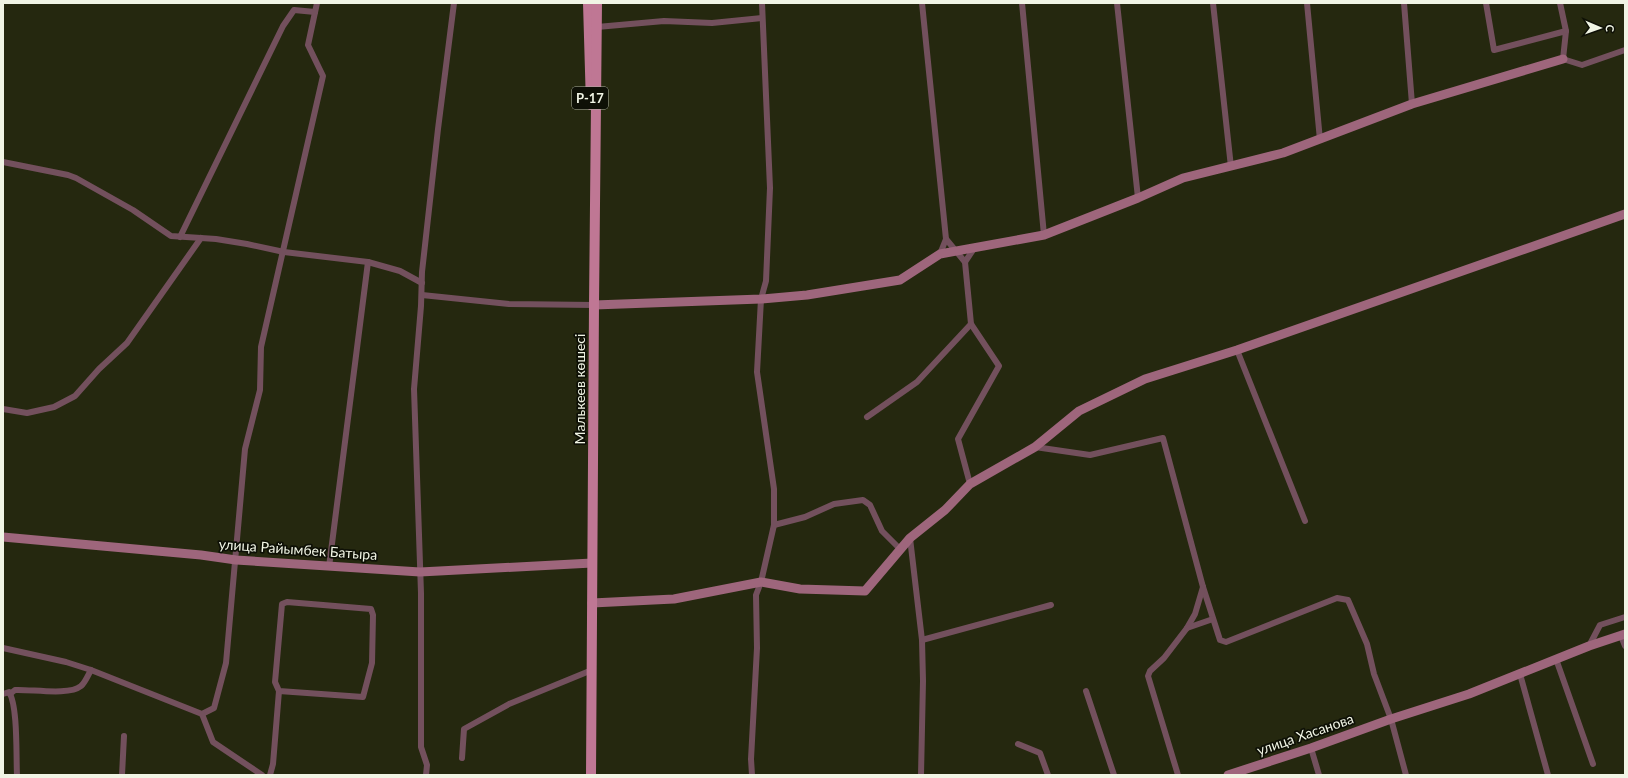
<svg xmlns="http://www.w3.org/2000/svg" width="1628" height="778" font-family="Lato,sans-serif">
<rect width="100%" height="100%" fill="#25280f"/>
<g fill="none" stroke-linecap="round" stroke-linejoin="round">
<g stroke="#73505d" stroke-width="6">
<polyline points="922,3 946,239 965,262 971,324 999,366 958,439 970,484"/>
<polyline points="1022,3 1044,235"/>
<polyline points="1117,3 1138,198"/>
<polyline points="1213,3 1231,167"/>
<polyline points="1307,3 1320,140"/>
<polyline points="1404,3 1412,104"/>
<polyline points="1486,3 1494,50 1566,31 1563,59 1582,65 1625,50"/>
<polyline points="1560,3 1566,31"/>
<polyline points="597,27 664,21 712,23 762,18"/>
<polyline points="3,162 68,175 76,178 133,210 171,236 216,239 247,244 284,252 368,262 400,271 422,283"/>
<polyline points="180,237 283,26 294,10 315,12"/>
<polyline points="940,254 946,239"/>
<polyline points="965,262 975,247"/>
<polyline points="422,295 509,304 594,305"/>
<polyline points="1237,350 1305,521"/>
<polyline points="3,409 27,413 54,407 75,396 99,369 127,343 201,238"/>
<polyline points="867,417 917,382 971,324"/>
<polyline points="1035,447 1090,455 1163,438 1203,587 1220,640 1226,642 1337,598 1348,600 1367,644 1374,674 1391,719 1406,775"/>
<polyline points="774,525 805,517 834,504 863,500 870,505 882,531 900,549"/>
<polyline points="910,538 922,640 923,681 921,775"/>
<polyline points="329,567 368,262"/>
<polyline points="1187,628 1195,614 1203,587"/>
<polyline points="1621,636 1625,646"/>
<polyline points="922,640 1051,605"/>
<polyline points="1589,646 1600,625 1625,617"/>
<polyline points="3,648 66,662 91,670 202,714 214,708 226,663 245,449 260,390 261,347 323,76 308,45 317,3"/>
<polyline points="1556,659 1593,764"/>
<polyline points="1520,674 1548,775"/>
<polyline points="1086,691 1114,775"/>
<path d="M3,694L9,692C18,706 16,756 17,775"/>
<path d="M10,694L15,690C31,689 69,696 81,686C85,683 88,675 91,670"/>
<polyline points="202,714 213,742 262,775"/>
<polyline points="1018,744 1040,753 1048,775"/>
<polyline points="1311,748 1319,775"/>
<polyline points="462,758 464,729 509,704 592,670"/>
<polyline points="122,775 124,736"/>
<polyline points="270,775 273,764 279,691 275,682 282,604 287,602 371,609 373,615 372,663 363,697 279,691"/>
<polyline points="426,775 427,765 421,747 421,593 414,389 421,306 422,272 438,129 454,3"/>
<polyline points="752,775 751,759 757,648 756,595 761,582 774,525 774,489 757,372 761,299 766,281 770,188 762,3"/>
<polyline points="1178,775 1148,676 1150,671 1164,658 1187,628 1213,619"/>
</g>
<g stroke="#9e667c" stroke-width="9">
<polyline points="594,305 761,299 807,295 900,280 940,254 1044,235 1138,198 1183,178 1283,153 1412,104 1563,59"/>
<polyline points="3,537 201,555 236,560 420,572 592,563"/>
<polyline points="592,603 674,599 761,582 800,589 865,591 910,538 945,510 970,484 1035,447 1079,411 1145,379 1237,350 1625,214"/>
<polyline points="1228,775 1311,748 1391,719 1469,694 1589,646 1625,634"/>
</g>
<g stroke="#bf7794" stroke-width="10">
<polyline points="588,3 591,105"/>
<polyline points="591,775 594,305 597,3"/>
</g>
</g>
<g text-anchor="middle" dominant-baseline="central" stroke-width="3.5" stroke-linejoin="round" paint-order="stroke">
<rect fill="#0e1006" stroke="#adb0a2" stroke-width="1" x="572" y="87" width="36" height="22" rx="3"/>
<g font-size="13" font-weight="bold" fill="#f1f5e5">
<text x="590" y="98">P-17</text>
</g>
<g font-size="14" fill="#f1f5e5" stroke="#0e1006">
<text transform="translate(579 389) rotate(-90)">Малькеев көшесі</text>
<text transform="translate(298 549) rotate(4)">улица Райымбек Батыра</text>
<text transform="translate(1305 734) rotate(-19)">улица Хасанова</text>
</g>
</g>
<rect width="1628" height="778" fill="none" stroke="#f1f5e5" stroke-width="8"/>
<g transform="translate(1600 28) rotate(92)" stroke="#0e1006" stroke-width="3" paint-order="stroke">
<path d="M0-3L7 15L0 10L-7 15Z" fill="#f1f5e5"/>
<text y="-6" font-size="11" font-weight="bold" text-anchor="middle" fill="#f1f5e5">С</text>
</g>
</svg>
